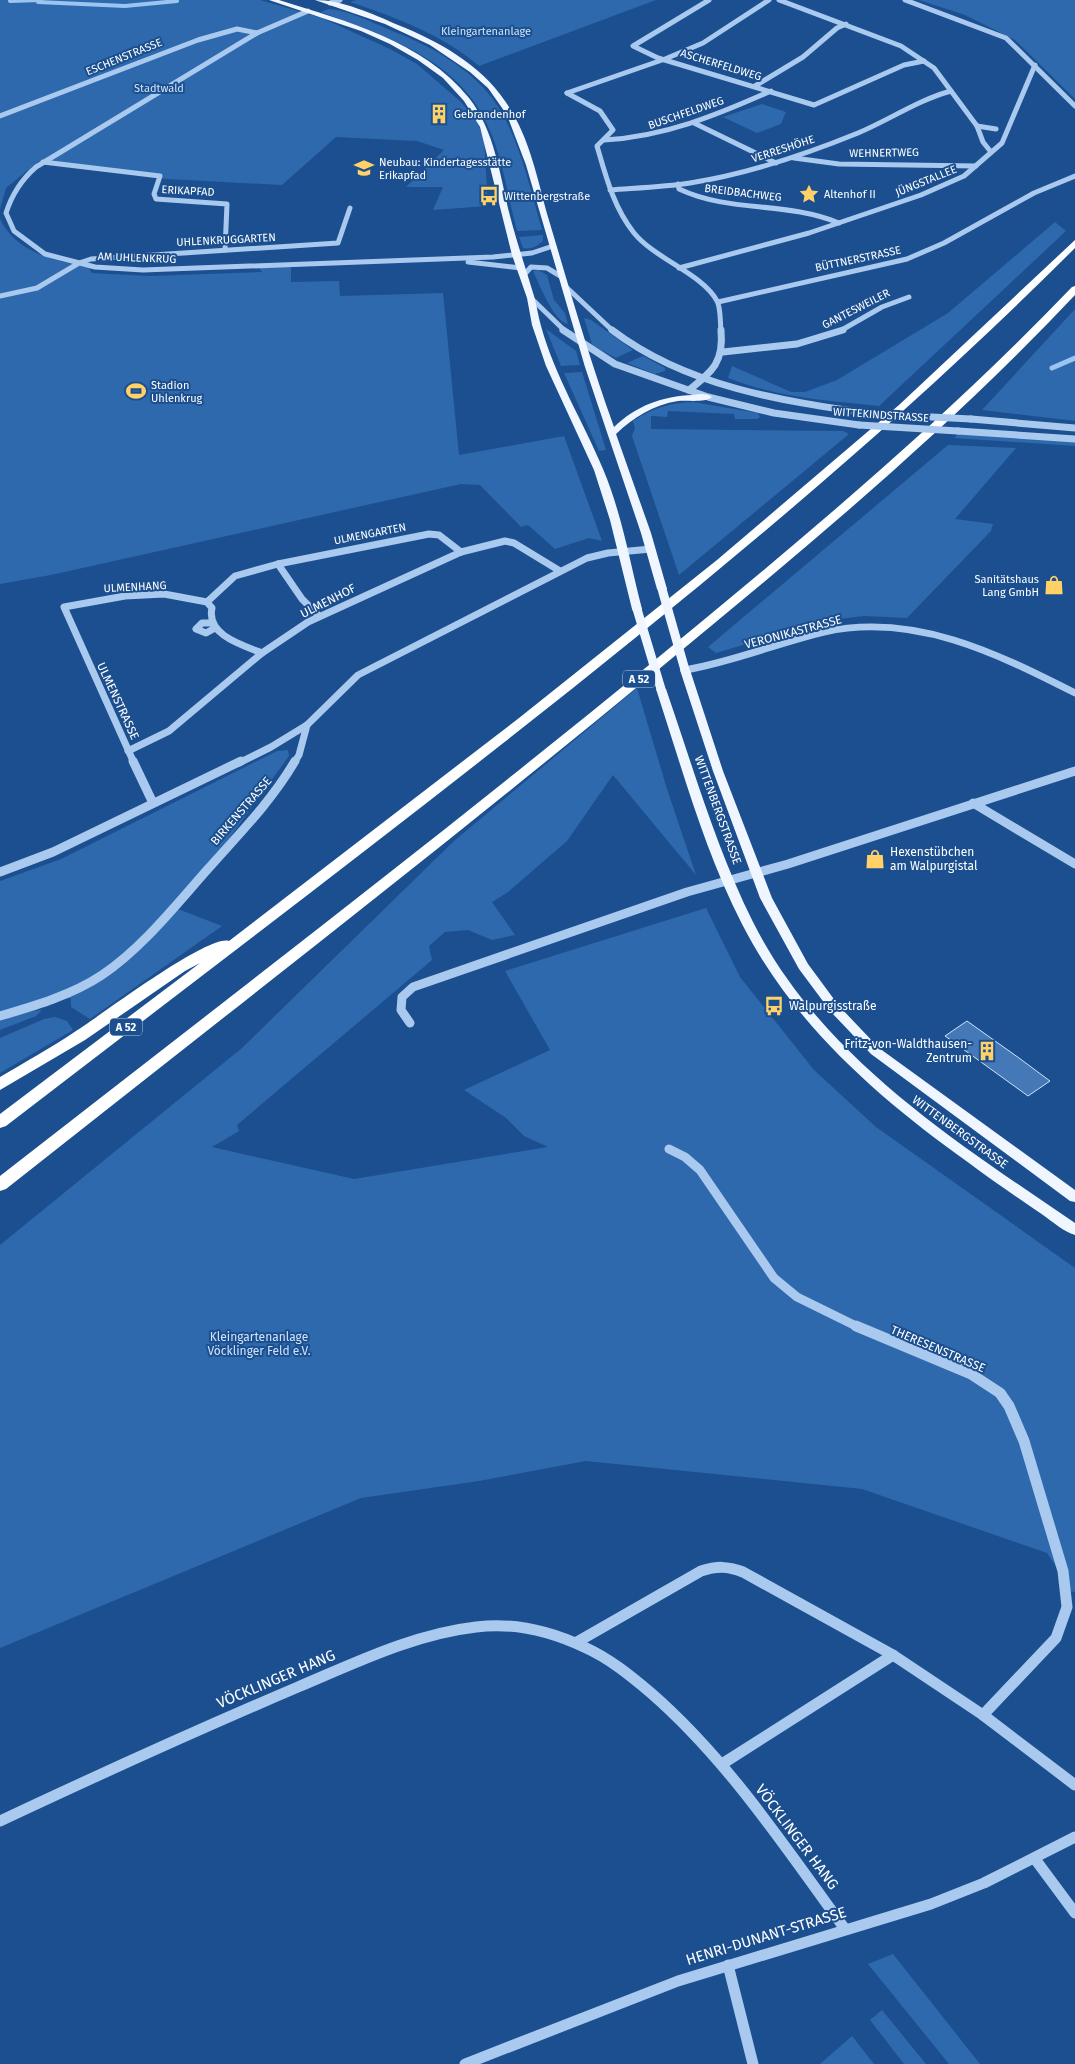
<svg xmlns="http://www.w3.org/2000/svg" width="1075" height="2064" font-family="'Fira Sans',sans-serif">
<rect width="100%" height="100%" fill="#1b4f8f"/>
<g fill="#2e69ad">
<polygon points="0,0 260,0 322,18 390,49 417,64 461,102 477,122 484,139 488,206 433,210 443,187 406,187 444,150 417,141 336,137 282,185 167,179 39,161 6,188 0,209"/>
<path d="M356,0H656L479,66C443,35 395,17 350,2Z"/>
<polygon points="919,0 1075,0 1075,99 1015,40 965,15"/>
<path d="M328,9C348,10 371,22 390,30C432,46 481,73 503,115C522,150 531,192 542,230L517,231C509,201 504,168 493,138C465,60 391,39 321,12Z"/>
<polygon points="762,104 786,112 781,124 757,133 723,117"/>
<path d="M0,219C17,254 55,260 89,268L92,273L149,276L262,272L259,268L288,266L291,268V282L339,281L340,296L443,293L459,455L564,436L602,541L589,538L555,549L528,525L521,527L480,485L461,484L51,575L0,584Z"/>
<path d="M1055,222L1066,231L879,406C828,401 776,397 728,378L732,366L791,392H805L837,380L948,313Z"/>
<path d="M543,235V241C537,246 531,250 523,248L519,237Z"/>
<path d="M538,270L547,275L554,300L565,313L568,324C554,322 539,284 533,271Z"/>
<polygon points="1075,309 1075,421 982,410"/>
<polygon points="584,318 591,320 633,350 616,358 595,347 592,344"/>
<polygon points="546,329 576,351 580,365 561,366"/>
<polygon points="643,356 665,368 665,371 655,374 627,363"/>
<polygon points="582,372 606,450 599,451 564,373"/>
<path d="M693,402L758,413L760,417L757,419H735L734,414L668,411L667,417L651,416V429L843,431L849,434L679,575L632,436L635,428L633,421C652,408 670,403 693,402Z"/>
<polygon points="959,434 1075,441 1075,446 954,438"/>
<polygon points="948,445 1016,448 955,519 993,524 991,531 907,618 864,616 823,621 716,653 708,647"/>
<polygon points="637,688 667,789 696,875 613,775 567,841 508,892 492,902 515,935 492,940 468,930 445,932 429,946 432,960 237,1125 239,1131 212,1147 354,1179 548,1147 524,1136 506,1118 464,1090 550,1050 505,971 706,908 740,977 814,1070 876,1127 1075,1268 1075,1592 1061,1590 1059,1571 1047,1553 862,1489 586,1461 479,1481 361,1498 0,1648 0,1245 242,1048 454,841"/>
<polygon points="288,750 289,756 178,909 222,926 90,1019 71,1007 71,998 32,1003 0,1012 0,881 61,859 277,751"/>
<polygon points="42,1010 36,1016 0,1030 0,1020 26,1012"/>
<polygon points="55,1017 67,1021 73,1030 0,1073 0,1038 44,1019"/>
<polygon points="893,1954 980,2064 949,2064 868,1964"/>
<polygon points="882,2010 926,2064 904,2064 870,2020"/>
<polygon points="852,2036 874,2064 820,2064"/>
</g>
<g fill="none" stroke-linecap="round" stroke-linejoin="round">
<g stroke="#9cc4f0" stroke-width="4">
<polyline points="10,1 41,0"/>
<polyline points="38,2 125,6 177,1"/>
</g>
<polyline stroke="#9cc4f0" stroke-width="5" points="1052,368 1075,358"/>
</g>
<polygon fill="#4478b7" stroke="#cfe3fa" points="967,1021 1019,1058 1050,1081 1028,1096 945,1036"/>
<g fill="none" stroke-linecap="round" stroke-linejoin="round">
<g stroke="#a9c9ee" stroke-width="5">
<polyline points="709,0 633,46 658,58 814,105 904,65 924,61"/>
<polyline points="779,0 901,46 934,68 977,126 983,142 991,152"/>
<polyline points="905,0 1006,38 1075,106"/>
<polyline points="330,3 340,0"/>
<path d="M308,11L257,33L36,167C21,180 12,194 6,213L14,231L45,254L95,267L143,270L493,257L532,253L553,246"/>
<polyline points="755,86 803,57 837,28 846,24"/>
<path d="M567,93L600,111L613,130L597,146C606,177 614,208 634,233C655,259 703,274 717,301C721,308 720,322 721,331"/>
<polyline points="567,93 665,59 703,43 769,0"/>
<polyline points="0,116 198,40 237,29 257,33"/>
<polyline points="694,123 776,163"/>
<polyline points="977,126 996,129"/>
<path d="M604,140C664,137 717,115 771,91"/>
<polyline points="794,158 839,164 976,166"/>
<polyline points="43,162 160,176 154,194 156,199 227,204 225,250"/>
<path d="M678,184L679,189C730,213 786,201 839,223"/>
<path d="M610,190C636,188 664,187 690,183C748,174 804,155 858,133C889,120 918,100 951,91"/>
<polyline points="468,262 521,268"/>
<polyline points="679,268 809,233 921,195 964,176 1002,143 1035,65"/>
<polyline points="524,275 531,267 547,268 562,277"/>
<polyline points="564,285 613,331"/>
<polyline points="0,296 37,288 79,263 91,259 338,243 350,208"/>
<polyline points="531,298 565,331"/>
<polyline points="718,302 907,259 944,243 1034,193 1075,176"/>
<polyline points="840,331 882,307 909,297"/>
</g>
<g stroke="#a9c9ee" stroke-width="7">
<polyline points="563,330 615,364 708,397 774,413 859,425"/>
<path d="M612,330C687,387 782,401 873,414"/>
<polyline points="723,352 797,344 843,330"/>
<path d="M689,390C713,371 724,362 721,330"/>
<polyline points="971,419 1075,428"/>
<polyline points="958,431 1075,439"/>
<polyline points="278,564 302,599 319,616"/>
<polyline points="211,623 202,623 196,629 206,633 215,628"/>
<path d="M262,653C242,645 206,635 212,608L207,602L235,576L278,564L429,534L439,535L461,552"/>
<path d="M685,670C733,662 777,643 824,632C914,612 996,653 1075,693"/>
<polyline points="128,751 169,731 262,653 308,622 461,552 505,541 514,543 560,571"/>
<polyline points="134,763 64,607 125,596 164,594 207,602"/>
<polyline points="239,763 271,747 307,725"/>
<polyline points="294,763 299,755 307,725 358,675 587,558 608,553 651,549"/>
</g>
<g stroke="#a9c9ee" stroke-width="9">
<polyline points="133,761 153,803"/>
<polyline points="973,803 1075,864"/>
<polyline points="0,872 53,852 241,761"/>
<path d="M0,1016C34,1006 72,995 102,975C142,948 175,906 207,870C238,835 271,802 295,761"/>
<polyline points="410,1023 401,1010 402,997 413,987 687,892 788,864 1075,771"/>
<polyline points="669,1149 685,1157 700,1170 774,1278 797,1297 858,1327"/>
</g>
<g stroke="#a9c9ee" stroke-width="11">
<polyline points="856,1326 971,1374 1000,1393 1009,1406 1024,1441 1063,1571 1067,1607 1056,1638 983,1715"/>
<path d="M577,1642L701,1571C717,1566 727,1566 743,1572L893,1655L983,1715L1075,1785"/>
<polyline points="722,1764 893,1655"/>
<path d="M0,1821C98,1775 197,1730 298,1687C355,1663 414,1634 476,1627C514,1622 550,1631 584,1647C609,1658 631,1676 651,1693C728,1760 785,1847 845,1929"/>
<polyline points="1035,1859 1075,1913"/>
<polyline points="728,1965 753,2064"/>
<polyline points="465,2064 678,1981 931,1904 984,1883 1075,1837"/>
</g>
<g fill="#f0f6ff" fill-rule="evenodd">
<path d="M269,0H279C346,21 423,41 469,98C495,131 500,176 510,216C517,243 526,269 534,296C537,306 538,316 541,326C555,377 583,421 603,469C622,514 630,563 642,609L641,611H633L632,609L610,520L594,470L546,366L532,325L527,298L512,255L480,127L464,101L443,78L418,60L390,44L361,31Z"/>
<path d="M315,0C342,0 373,14 398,25C438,41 480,64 505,101C529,135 537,177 548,217C569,287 589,358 614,427C636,406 662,396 693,395C700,394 707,393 712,397C705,403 688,400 678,401C653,405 634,417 616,434L651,533L667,589L665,591H659L657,589L641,533L585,367L526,165L507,115L488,88L470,72L430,45L385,24Z"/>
<polygon points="685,667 690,670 723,771 772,898 808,964 839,1006 879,1048 1075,1190 1075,1202 1070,1201 871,1054 831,1012 799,969 760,898 713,771 680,670"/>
<path d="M661,686L666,689C693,767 716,848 753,922C821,1057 955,1141 1075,1223V1235C1064,1232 1053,1222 1043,1215C1018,1198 993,1181 969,1163C878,1098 793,1024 742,924C704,850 682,768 656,689Z"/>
</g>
<g fill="#fff" fill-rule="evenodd">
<path d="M1075,240V248C896,427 701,588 502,744C338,873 171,999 6,1126L0,1128V1114L200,963L185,971L85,1040L0,1090V1077C25,1062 51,1048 76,1031C100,1016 208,934 229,941L519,718L717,560L899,405Z"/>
<path d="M1075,286V295C945,433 799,554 653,674C440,850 222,1018 6,1189L0,1191V1176C217,1007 436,839 649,665C795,545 941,424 1072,287Z"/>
</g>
<g stroke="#a9c9ee" stroke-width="7">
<polyline points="873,414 971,419"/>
<polyline points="859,425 958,431"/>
</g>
<g stroke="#f0f6ff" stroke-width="9">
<polyline points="662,589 685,670"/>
<polyline points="637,609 661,689"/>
</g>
</g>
<defs>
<symbol id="building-bare" viewBox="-9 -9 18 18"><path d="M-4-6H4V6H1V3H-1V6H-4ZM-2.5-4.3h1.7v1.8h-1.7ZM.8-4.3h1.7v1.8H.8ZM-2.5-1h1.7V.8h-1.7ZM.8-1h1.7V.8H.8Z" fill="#ffd166" stroke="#1b4f8f" stroke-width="2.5" paint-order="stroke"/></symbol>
<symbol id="school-bare" viewBox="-9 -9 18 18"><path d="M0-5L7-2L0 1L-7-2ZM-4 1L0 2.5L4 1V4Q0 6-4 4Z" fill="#ffd166" stroke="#1b4f8f" stroke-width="2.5" paint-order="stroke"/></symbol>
<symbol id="sight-bare" viewBox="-9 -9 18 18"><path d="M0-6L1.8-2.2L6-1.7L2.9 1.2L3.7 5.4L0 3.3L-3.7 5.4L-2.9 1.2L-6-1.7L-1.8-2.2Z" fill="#ffd166" stroke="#1b4f8f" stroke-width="2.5" paint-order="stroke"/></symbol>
<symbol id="bus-bare" viewBox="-9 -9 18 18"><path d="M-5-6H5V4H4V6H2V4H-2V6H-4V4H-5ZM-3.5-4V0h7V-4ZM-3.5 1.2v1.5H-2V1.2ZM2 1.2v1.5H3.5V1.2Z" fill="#ffd166" stroke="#1b4f8f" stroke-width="2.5" paint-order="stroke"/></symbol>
<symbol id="stadium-bare" viewBox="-9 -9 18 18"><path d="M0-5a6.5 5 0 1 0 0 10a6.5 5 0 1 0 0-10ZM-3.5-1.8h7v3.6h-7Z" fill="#ffd166" stroke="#1b4f8f" stroke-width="2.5" paint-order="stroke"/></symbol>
<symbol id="shop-bare" viewBox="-9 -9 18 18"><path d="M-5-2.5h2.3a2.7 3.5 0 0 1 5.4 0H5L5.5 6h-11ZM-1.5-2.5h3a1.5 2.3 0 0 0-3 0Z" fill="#ffd166" stroke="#1b4f8f" stroke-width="2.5" paint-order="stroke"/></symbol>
</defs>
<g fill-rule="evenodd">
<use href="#building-bare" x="425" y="100" width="28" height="28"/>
<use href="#school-bare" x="350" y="154" width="28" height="28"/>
<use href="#sight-bare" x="795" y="180" width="28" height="28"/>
<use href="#bus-bare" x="475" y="182" width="28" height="28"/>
<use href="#stadium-bare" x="122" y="377" width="28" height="28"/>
<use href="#shop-bare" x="1040" y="571" width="28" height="28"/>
<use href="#shop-bare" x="861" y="845" width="28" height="28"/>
<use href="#bus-bare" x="760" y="992" width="28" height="28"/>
<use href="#building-bare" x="973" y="1037" width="28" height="28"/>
</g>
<g text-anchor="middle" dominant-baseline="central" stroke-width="4" stroke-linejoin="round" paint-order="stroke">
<g font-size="11" fill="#cfe3fa" stroke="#1b4f8f">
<text x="486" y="31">Kleingartenanlage</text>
<text x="159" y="88">Stadtwald</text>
</g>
<g font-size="11" fill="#fff" stroke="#1b4f8f">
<text transform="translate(124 57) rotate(-22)">ESCHENSTRASSE</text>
<text transform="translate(721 65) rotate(17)">ASCHERFELDWEG</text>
<text transform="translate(686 113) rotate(-19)">BUSCHFELDWEG</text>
<text transform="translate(783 149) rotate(-18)">VERRESHÖHE</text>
<text transform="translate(884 153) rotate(-1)">WEHNERTWEG</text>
<text transform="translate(926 181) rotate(-22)">JÜNGSTALLEE</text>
<text transform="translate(188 191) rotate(3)">ERIKAPFAD</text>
<text transform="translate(743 193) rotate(7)">BREIDBACHWEG</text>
<text transform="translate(226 240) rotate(-3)">UHLENKRUGGARTEN</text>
<text transform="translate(137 258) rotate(2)">AM UHLENKRUG</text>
<text transform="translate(858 259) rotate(-12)">BÜTTNERSTRASSE</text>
<text transform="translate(856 309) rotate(-27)">GANTESWEILER</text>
<text transform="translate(881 415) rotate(4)">WITTEKINDSTRASSE</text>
<text transform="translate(370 534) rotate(-11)">ULMENGARTEN</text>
<text transform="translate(135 587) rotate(-3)">ULMENHANG</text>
</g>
<g font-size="11" fill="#fff" stroke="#1b4f8f" text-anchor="start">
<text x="454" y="114">Gebrandenhof</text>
<text x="379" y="162">Neubau: Kindertagesstätte<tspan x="379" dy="13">Erikapfad</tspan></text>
<text x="824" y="194">Altenhof II</text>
<text x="504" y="196">Wittenbergstraße</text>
<text x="151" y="385">Stadion<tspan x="151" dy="13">Uhlenkrug</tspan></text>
<text x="1039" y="579" text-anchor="end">Sanitätshaus<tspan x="1039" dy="13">Lang GmbH</tspan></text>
</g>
<g fill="#1b4f8f" stroke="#bbcadd" stroke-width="1">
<rect x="623" y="670.5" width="32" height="17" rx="4"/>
<rect x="110" y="1018.5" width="32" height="17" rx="4"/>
</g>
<g font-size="11" font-weight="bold" fill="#fff">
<text x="639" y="679">A 52</text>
<text x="126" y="1027">A 52</text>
</g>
<g font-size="12" fill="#fff" stroke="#1b4f8f">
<text transform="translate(328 601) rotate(-27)">ULMENHOF</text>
<text transform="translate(793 632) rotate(-15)">VERONIKASTRASSE</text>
<text transform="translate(118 701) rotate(65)">ULMENSTRASSE</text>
<text transform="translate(718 810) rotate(70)">WITTENBERGSTRASSE</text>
<text transform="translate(241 811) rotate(-49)">BIRKENSTRASSE</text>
<text transform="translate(960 1132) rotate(36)">WITTENBERGSTRASSE</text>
<text transform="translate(938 1349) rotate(23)">THERESENSTRASSE</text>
</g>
<g font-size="12" fill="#fff" stroke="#1b4f8f" text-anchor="start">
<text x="890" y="852">Hexenstübchen<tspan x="890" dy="14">am Walpurgistal</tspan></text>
<text x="789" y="1006">Walpurgisstraße</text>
<text x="972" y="1044" text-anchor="end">Fritz-von-Waldthausen-<tspan x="972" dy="14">Zentrum</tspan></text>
</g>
<g font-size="12" fill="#cfe3fa" stroke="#1b4f8f">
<text x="259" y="1337">Kleingartenanlage<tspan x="259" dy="14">Vöcklinger Feld e.V.</tspan></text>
</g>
<g font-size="15" fill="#fff" stroke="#1b4f8f">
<text transform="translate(276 1679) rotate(-23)">VÖCKLINGER HANG</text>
<text transform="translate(797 1837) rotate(53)">VÖCKLINGER HANG</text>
<text transform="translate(766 1936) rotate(-17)">HENRI-DUNANT-STRASSE</text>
</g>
</g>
</svg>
